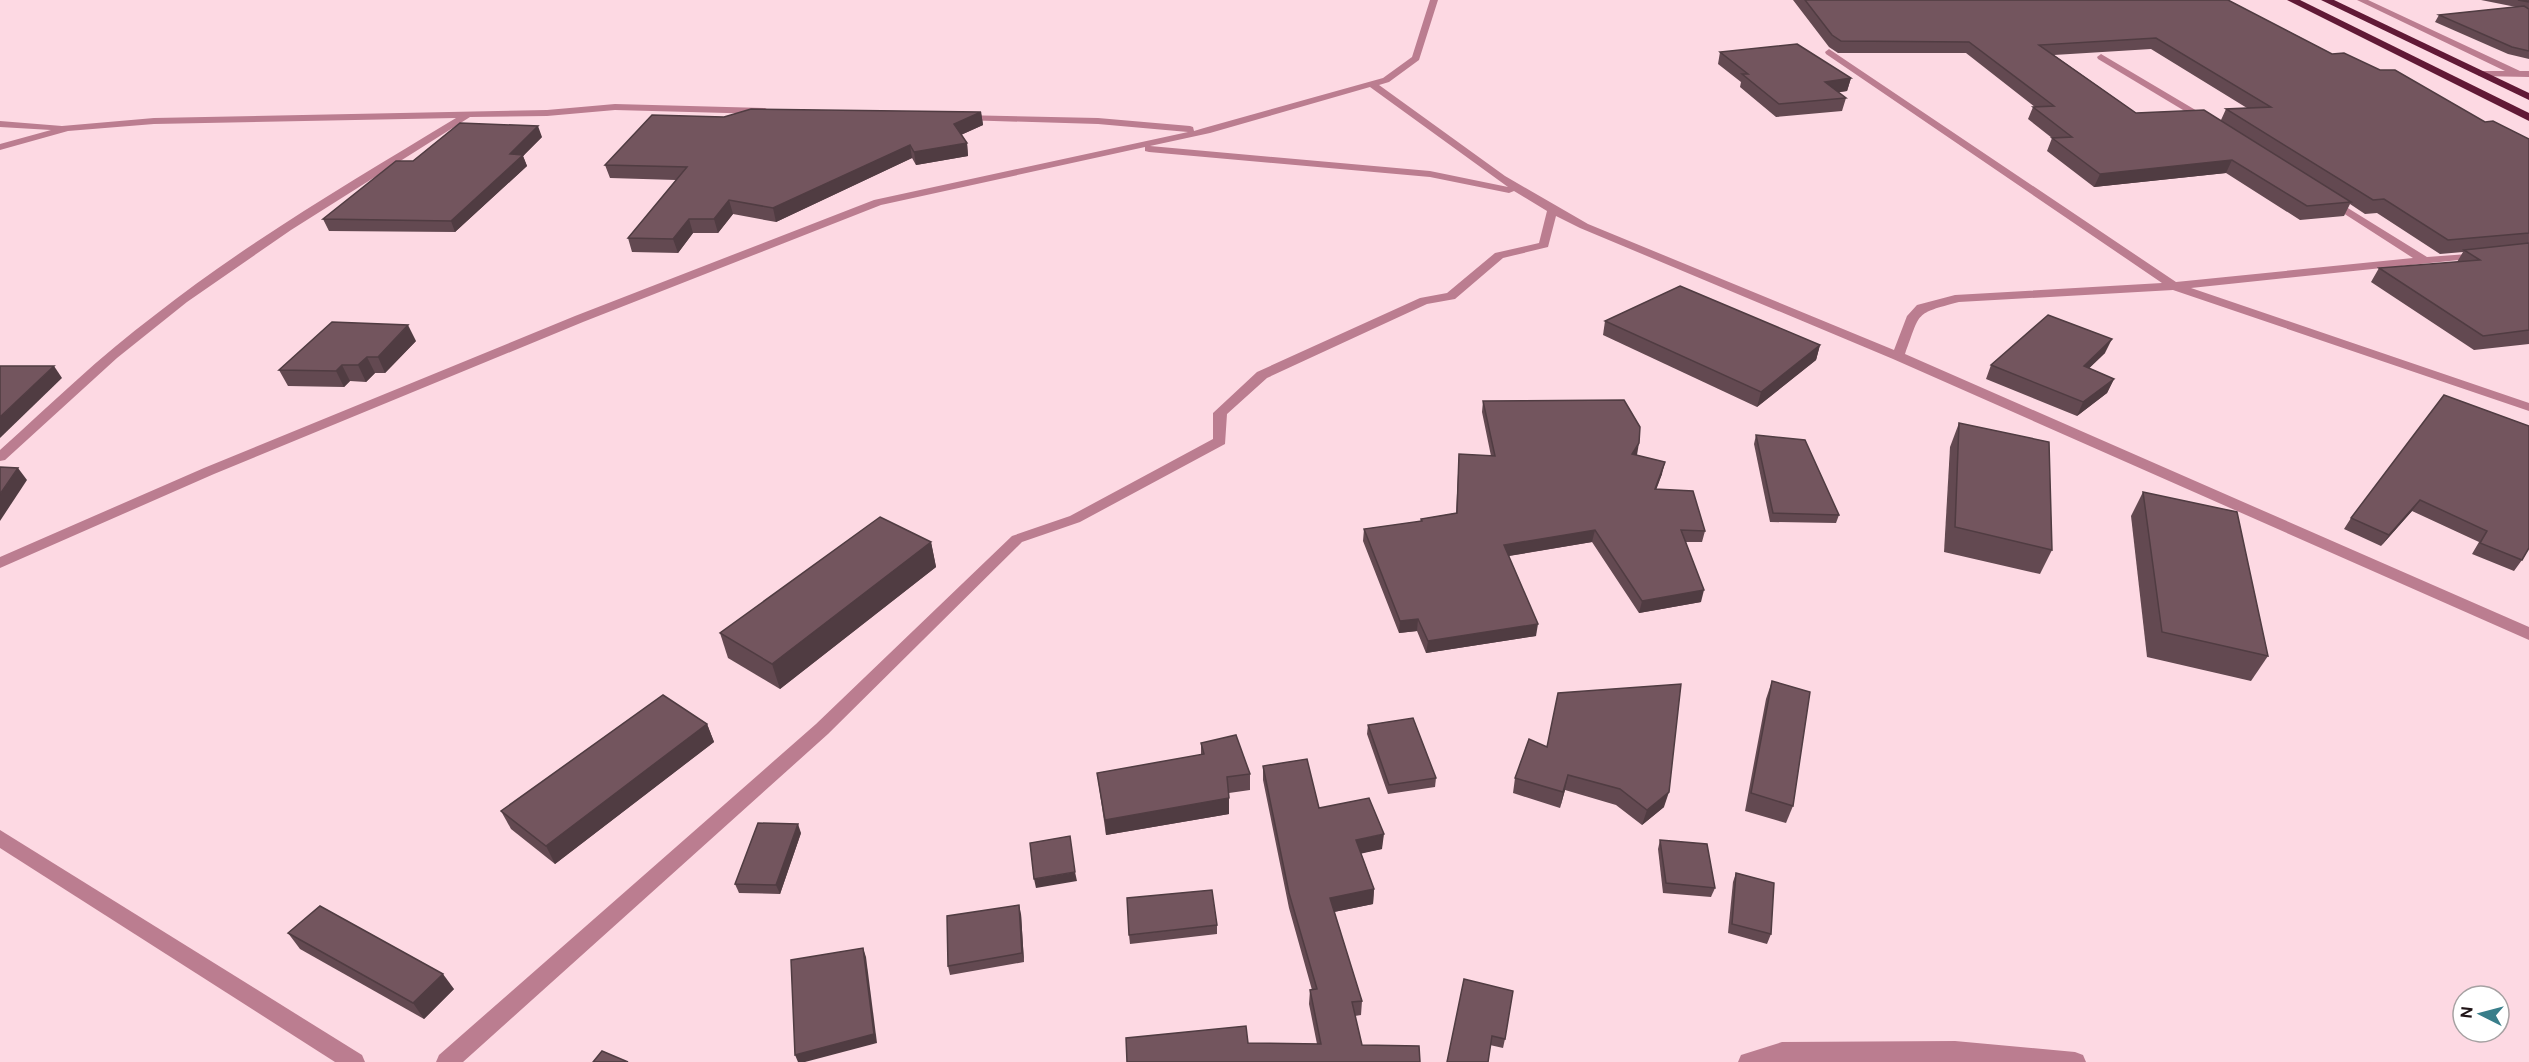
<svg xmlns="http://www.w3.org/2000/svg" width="2529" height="1062" font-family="'DM Sans',sans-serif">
<rect width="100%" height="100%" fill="#fdd9e3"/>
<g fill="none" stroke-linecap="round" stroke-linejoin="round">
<g fill="#bb7d90" fill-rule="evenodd">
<path d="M1430,0H1438L1419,60L1389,82L1379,85L1505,176L1588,224L1894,350L1907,316L1917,305L1955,295L2162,283L1826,54L1825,52L1829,49L2176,282L2413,258L2326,202L2325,200L2330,197L2427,257L2482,253V257L2478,258L2191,288L2529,403V411L2173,290L1959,302C1914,314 1921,311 1905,354L2529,627V640L1893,359L1580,228L1556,216L1548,247L1503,258L1455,299L1427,304L1267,378L1227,414L1225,444L1080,522L1022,542L828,734L463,1062H436L439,1055L816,724L1012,536L1070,516L1213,439V413L1257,372L1420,298L1447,293L1495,253L1539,243L1547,211L1514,191L1509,193L1430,177L1149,152L1145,151V147L881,205L583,322L214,474L0,568V557L204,468L575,316L874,200L1188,132L1098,124L962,120L959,119V115L1098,118L1190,126L1193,127L1194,131L1204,128L1383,78L1412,57ZM1370,87L1508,187L1430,171L1150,146L1210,133Z"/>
<polygon points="2357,0 2368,0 2520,71 2529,71 2529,77 2479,76 2477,74 2482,71 2505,71"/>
<polygon points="2101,54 2209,118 2211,120 2203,122 2098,59 2097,57"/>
<path d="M615,104L765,108L770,111L765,114L615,110L547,116L470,117L291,230L187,302L117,358L5,460L0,461V450C51,404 100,356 155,315C249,241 354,180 456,118L154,124L68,131L0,150V144L51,130L0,127V121L62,126L154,118L547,110Z"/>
<polygon points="0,830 362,1055 365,1062 335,1062 0,848"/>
<polygon points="1955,1041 2075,1052 2083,1055 2086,1062 1738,1062 1741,1055 1782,1042"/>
</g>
<g fill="#611936" fill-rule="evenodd">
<polygon points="2287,0 2300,0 2529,113 2529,121"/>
<polygon points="2321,0 2334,0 2529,93 2529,100"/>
</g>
</g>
<g fill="#634951" fill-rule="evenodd">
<path d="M1793,0H2228L2332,54L2485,122L2529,139V344L2474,350L2371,282L2379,268L2457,262L2463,252L2440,254L2377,213L2365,214L2350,204L2344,216L2300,220L2226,173L2094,187L2047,151L2052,138L2028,119L2033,107H2035L1966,53H1838L1829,47ZM2151,49L2247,108L2226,109L2221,120L2136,113L2054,55Z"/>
<polygon points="2481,0 2529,0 2529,59 2508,54 2435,22 2439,15 2516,7"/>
<polygon points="1720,52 1851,78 1847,91 1838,92 1846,98 1842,111 1776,117 1740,87 1741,82 1718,64"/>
<polygon points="981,112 983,125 961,135 967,143 968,156 916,165 912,158 776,222 733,214 718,233 693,233 678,253 632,252 628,238 676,180 610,178 605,165 724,117"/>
<polygon points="542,137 523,156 527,166 455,232 329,231 323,219 413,161"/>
<polygon points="1605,321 1820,345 1816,360 1757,407 1603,335"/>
<polygon points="416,341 385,373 375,373 366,382 350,381 344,387 288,386 279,370"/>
<polygon points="2105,353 2089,368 2114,379 2107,393 2077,416 1986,379 1991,365"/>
<polygon points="1483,401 1637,455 1662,474 1656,489 1705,531 1702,542 1686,542 1701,602 1639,613 1592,542 1509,556 1536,636 1426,653 1417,631 1399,633 1363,541 1364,529 1420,522 1421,519 1456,513 1459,454 1491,456 1482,412"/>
<polygon points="1959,423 2052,550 2040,574 1944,552 1950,447"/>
<polygon points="2529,426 2522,560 2514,571 2472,554 2479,542 2412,511 2381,546 2344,529 2351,518"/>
<polygon points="1756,435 1839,515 1836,523 1770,522 1754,444"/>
<polygon points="2143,492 2268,656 2251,681 2147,657 2131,516"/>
<polygon points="931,542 936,567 780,689 728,658 720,633"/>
<polygon points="1772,681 1793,806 1786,823 1745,811 1766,699"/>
<polygon points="707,724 714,742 555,864 511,829 501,811"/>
<polygon points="1368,725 1436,778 1435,787 1388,794 1367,734"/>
<polygon points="1201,743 1250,774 1250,790 1229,793 1229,814 1106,835 1097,773 1201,755"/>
<polygon points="1547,747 1664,807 1642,825 1616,805 1565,790 1560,808 1513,793 1515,778"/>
<polygon points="1263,766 1319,808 1382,849 1361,853 1374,889 1373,904 1334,912 1362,1001 1361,1015 1355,1016 1362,1045 1248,1043 1317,1044 1309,1004 1310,990 1312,990 1289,908 1263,780"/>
<polygon points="801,833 780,894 739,893 735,884"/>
<polygon points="1660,840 1715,888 1711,897 1663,893 1658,849"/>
<polygon points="1736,873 1771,934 1767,944 1728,933 1733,882"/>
<polygon points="1021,914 1024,962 950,975 948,966"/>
<polygon points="1217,925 1217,934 1130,944 1129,935"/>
<polygon points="288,933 454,989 424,1019 300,949"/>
<polygon points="1464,979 1505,1039 1503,1048 1490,1045"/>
</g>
<g fill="#503c42">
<polygon points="1851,78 1847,91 1821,95 1825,82"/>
<polygon points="981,112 983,125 956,137 954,124"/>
<polygon points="538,126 542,137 523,156 527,166 455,232 451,221 510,154"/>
<polygon points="967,143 968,156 916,165 914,152"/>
<polygon points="910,145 912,158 776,222 773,208"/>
<polygon points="2232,160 2226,173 2094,187 2100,174"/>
<polygon points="729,200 733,214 718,233 714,219"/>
<polygon points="689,219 693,233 678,253 673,239"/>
<polygon points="408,325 416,341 385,373 378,357"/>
<polygon points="2112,339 2105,353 2077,380 2084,366"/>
<polygon points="1820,345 1816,360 1757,407 1761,392"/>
<polygon points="367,357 375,373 366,382 358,365"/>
<polygon points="342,365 350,381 344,387 336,371"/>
<polygon points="54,366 62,378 0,438 0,417"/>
<polygon points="2114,379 2107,393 2077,416 2083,402"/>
<polygon points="1639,443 1637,455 1629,466 1632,454"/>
<polygon points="1665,462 1662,474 1652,501 1655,489"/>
<polygon points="18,468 27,480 0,521 0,494"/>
<polygon points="2420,500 2412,511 2381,546 2389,535"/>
<polygon points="1595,530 1592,542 1502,557 1504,545"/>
<polygon points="931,542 936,567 780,689 772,664"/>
<polygon points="1704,590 1701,602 1639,613 1642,601"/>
<polygon points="1418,619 1417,631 1399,633 1400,621"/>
<polygon points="1538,624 1536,636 1426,653 1428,641"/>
<polygon points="707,724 714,742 555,864 546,846"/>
<polygon points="1568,775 1565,790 1560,808 1563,792"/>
<polygon points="1669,792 1664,807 1642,825 1647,810"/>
<polygon points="1229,798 1229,814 1106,835 1105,820"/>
<polygon points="798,824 801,833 780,894 776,885"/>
<polygon points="1384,834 1382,849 1355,855 1356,840"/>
<polygon points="1075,872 1077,881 1036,888 1034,879"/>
<polygon points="1374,889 1373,904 1329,913 1330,898"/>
<polygon points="1019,905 1021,914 1024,962 1022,953"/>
<polygon points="863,948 866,957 877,1043 805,1062 798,1062 795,1055"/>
<polygon points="443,974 454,989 424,1019 413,1003"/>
</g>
<g fill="#73555e" stroke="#503c42" stroke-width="1.5">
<polygon points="1805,0 2228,0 2332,54 2344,53 2380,70 2395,70 2485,122 2493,121 2529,139 2529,233 2448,240 2384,199 2373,200 2226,109 2271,107 2156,38 2039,45 2136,113 2204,110 2351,202 2307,206 2232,160 2100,174 2052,138 2072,137 2033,107 2054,106 1969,42 1841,41 1832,35"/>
<polygon points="2518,0 2529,0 2529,2"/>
<polygon points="2524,6 2529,9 2529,51 2512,47 2439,15"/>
<polygon points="1797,44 1851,78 1825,82 1846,98 1779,104 1742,74 1748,74 1720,52"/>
<polygon points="751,109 981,112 954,124 967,143 914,152 910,145 773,208 729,200 714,219 689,219 673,239 628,238 687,167 605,165 652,115 724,117"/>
<polygon points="460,123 538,126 510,154 523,155 451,221 323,219 396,161 413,161"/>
<polygon points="2529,243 2529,330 2483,336 2379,268 2480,260 2464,250"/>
<polygon points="1680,286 1820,345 1761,392 1605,321"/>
<polygon points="2048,315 2112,339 2084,366 2114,379 2083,402 1991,365"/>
<polygon points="332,322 408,325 378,357 367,357 358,365 342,365 336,371 279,370"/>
<polygon points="0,366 54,366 0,417"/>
<polygon points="2444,395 2529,426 2529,548 2522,560 2480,543 2487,531 2420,500 2389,535 2351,518"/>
<polygon points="1624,400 1640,427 1639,443 1632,454 1665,462 1655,489 1693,491 1705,531 1681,530 1704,590 1642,601 1595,530 1504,545 1538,624 1428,641 1418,619 1400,621 1364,529 1422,521 1421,519 1457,513 1459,454 1495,456 1483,401"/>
<polygon points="1959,423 2049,442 2052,550 1955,527"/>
<polygon points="1756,435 1805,440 1839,515 1773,513"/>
<polygon points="0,467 18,468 0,494"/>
<polygon points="2143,492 2237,512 2268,656 2162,632"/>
<polygon points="880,517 931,542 772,664 720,633"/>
<polygon points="1772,681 1810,692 1793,806 1751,793"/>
<polygon points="1681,684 1669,792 1647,810 1620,789 1568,775 1563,792 1515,778 1529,739 1547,747 1558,693"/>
<polygon points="663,695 707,724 546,846 501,811"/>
<polygon points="1413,718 1436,778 1389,785 1368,725"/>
<polygon points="1236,735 1250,774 1227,777 1229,798 1105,820 1097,773 1204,754 1201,743"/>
<polygon points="1307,759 1319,808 1369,798 1384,834 1356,840 1374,889 1330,898 1362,1001 1352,1002 1362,1045 1419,1046 1420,1062 1127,1062 1126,1038 1246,1026 1248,1043 1321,1044 1310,990 1317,989 1289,893 1263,766"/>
<polygon points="758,823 798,824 776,885 735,884"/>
<polygon points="1070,836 1075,872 1034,879 1030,843"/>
<polygon points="1660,840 1707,844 1715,888 1666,883"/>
<polygon points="1736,873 1774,883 1771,934 1732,924"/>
<polygon points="1212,890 1217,925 1129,935 1127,898"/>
<polygon points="1019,905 1022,953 948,966 947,916"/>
<polygon points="320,906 443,974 413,1003 288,933"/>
<polygon points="863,948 874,1034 795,1055 791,960"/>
<polygon points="1464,979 1513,991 1505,1039 1492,1036 1488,1062 1447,1062"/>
<polygon points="602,1051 628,1062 593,1062"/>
</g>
<g transform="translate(2481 1014) rotate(276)"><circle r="28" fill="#ffffff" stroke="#a6a1a2" stroke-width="1.5"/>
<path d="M0-4.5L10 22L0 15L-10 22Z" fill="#387e8a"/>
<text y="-9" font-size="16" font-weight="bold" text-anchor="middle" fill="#201417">N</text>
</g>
</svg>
